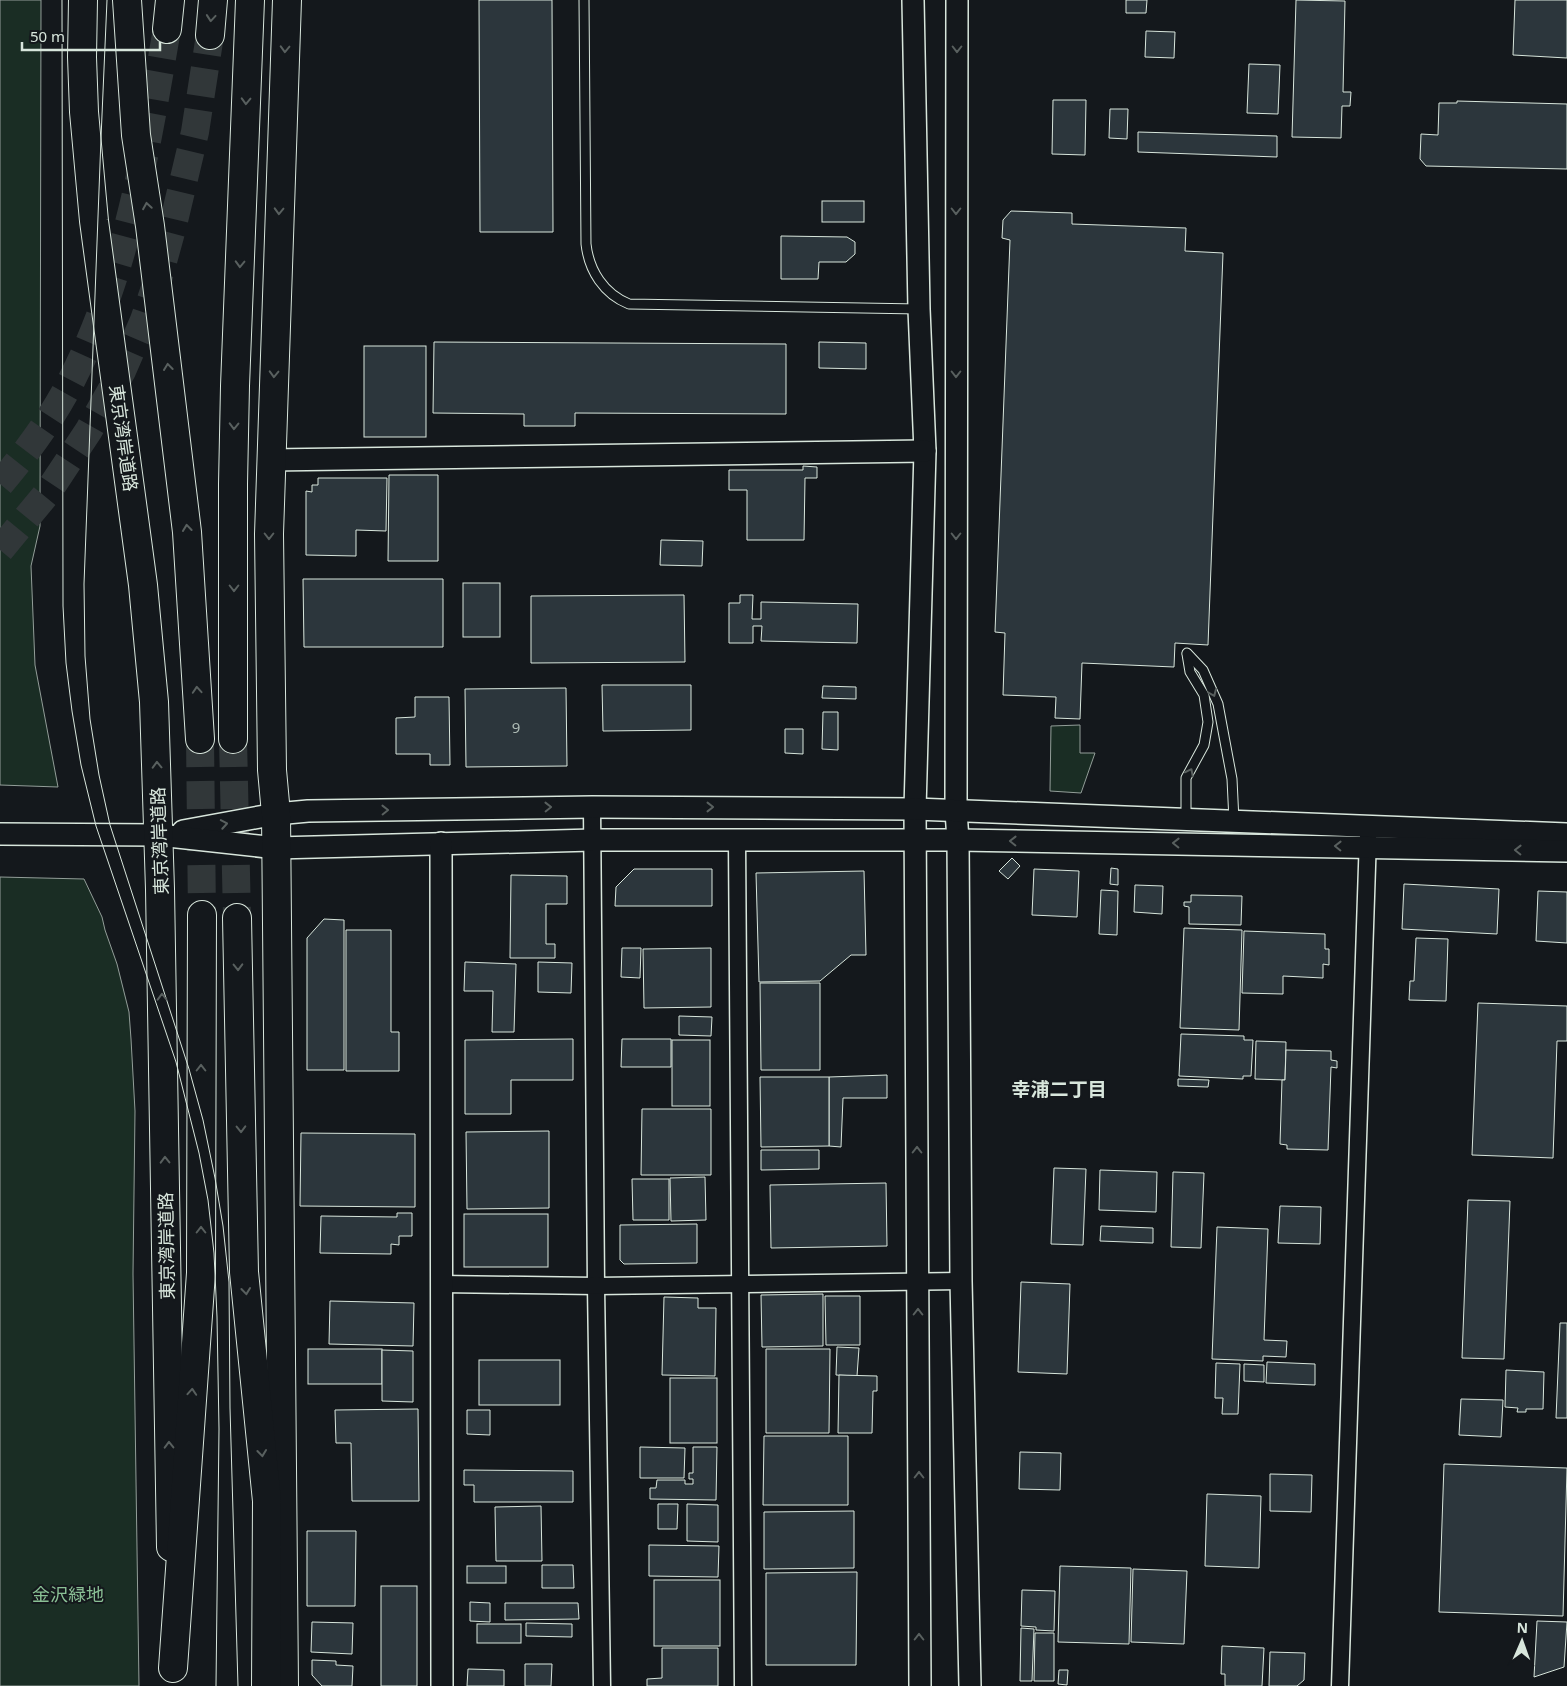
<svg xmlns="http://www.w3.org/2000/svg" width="1567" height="1686" font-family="'Noto Sans','Noto Sans JP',sans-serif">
<rect width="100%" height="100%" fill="#14181c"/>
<g fill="#1a2d24" stroke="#939e99">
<polygon points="0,0 41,0 40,526 31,566 35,665 58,787 0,785"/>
<polygon points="1080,725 1080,753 1095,753 1081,793 1050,791 1051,726"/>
<polygon points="0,877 84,879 102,917 105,930 117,964 129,1012 131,1039 135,1111 133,1274 139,1686 0,1686"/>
</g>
<g fill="#2c363c" stroke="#d8e6dc">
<polygon points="479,0 552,0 553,232 480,232"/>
<polygon points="1126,0 1147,0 1146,13 1126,13"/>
<polygon points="1296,0 1345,1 1343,92 1351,92 1350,106 1342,106 1341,138 1292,137"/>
<polygon points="1515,0 1567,0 1567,58 1513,55"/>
<polygon points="1146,31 1175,32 1174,58 1145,57"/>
<polygon points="1249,64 1280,65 1278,114 1247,113"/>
<polygon points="1053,100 1086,100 1085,155 1052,154"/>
<polygon points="1457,101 1567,104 1567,169 1426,166 1420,159 1421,134 1438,135 1439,103 1457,103"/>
<polygon points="1110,109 1128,109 1127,139 1109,138"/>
<polygon points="1138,132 1277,136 1277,157 1138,152"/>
<rect x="822" y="201" width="42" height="21"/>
<polygon points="1011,211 1072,213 1072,224 1186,228 1185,251 1223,253 1208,645 1175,643 1174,667 1082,663 1080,719 1055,718 1056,697 1003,695 1005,633 995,632 1010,240 1002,238 1003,220"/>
<polygon points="781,236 847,237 855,242 855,254 846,262 819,262 818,279 781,279"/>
<polygon points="434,342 786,344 786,414 575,413 575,426 524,426 524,414 433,413"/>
<polygon points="819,342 866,343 866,369 819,368"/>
<rect x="364" y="346" width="62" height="91"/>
<polygon points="803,466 817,467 817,478 805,478 804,540 747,540 747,490 729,490 729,470 803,470"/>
<polygon points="389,475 438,475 438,561 388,561"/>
<polygon points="318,478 387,478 386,531 356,530 356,556 306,555 306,491 312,492 312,485 318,485"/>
<polygon points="661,540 703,541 702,566 660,565"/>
<polygon points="303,579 443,579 443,647 304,647"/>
<rect x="463" y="583" width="37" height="54"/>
<polygon points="684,595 685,662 531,663 531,596"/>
<polygon points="740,595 753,595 752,619 761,619 761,602 858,604 857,643 761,641 762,626 753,626 753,643 729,643 729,603 740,603"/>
<polygon points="602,685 691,685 691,730 603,731"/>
<polygon points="823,686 856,687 856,699 822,698"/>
<polygon points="566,688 567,766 466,767 465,689"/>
<polygon points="415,697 449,697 450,765 430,765 430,754 396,754 396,718 415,717"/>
<polygon points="823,712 838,712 838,750 822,749"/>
<polygon points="785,729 803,729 803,754 785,753"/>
<polygon points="1012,858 1020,866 1008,879 999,871"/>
<polygon points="1111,868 1118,869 1118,885 1110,884"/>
<polygon points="634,869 712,869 712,906 615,906 616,887"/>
<polygon points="1034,869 1079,871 1077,917 1032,915"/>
<polygon points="864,871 866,955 851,955 820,981 759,982 756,873"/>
<polygon points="511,875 567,876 567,904 546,904 546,944 555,944 555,958 510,958"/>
<polygon points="1404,884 1499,889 1497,934 1402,929"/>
<polygon points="1135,885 1163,886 1162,914 1134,912"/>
<polygon points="1101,890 1118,891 1117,935 1099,934"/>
<polygon points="1538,891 1567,892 1567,943 1536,941"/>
<polygon points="1191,895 1242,896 1241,925 1189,924 1189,907 1184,906 1184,902 1191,902"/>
<polygon points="324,919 344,920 344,1070 307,1070 307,938"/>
<polygon points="1184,928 1242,930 1239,1030 1180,1028"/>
<polygon points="346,930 391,930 391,1032 399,1032 399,1071 346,1071"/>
<polygon points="1244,931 1325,934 1325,949 1329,949 1329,965 1323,964 1323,978 1283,976 1283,994 1242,993"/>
<polygon points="1416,938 1448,939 1446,1001 1409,1000 1410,981 1414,981"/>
<polygon points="622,948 641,948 640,978 621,977"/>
<polygon points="711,948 711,1007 644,1008 643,949"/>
<polygon points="465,962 516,964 514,1032 492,1032 493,991 464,991"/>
<polygon points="538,962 572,963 571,993 538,992"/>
<polygon points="760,983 820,983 820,1070 761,1070"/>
<polygon points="1478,1003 1567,1006 1567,1041 1557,1041 1553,1158 1472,1155"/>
<polygon points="679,1016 712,1017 711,1036 679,1035"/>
<polygon points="1181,1034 1244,1036 1244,1040 1253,1040 1251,1076 1243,1076 1243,1079 1179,1076"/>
<polygon points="573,1039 573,1080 511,1080 511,1114 465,1114 465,1040"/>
<polygon points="622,1039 671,1039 671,1067 621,1067"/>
<rect x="672" y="1040" width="38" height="66"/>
<polygon points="1256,1041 1286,1042 1285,1080 1255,1079"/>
<polygon points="1286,1050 1331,1051 1331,1060 1337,1061 1337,1068 1331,1067 1328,1150 1287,1149 1287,1145 1280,1144 1282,1080 1285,1080"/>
<polygon points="887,1075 887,1098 843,1098 841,1147 829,1146 829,1077"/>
<polygon points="760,1077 829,1077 829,1146 761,1147"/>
<polygon points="1178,1079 1209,1080 1208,1087 1178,1086"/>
<polygon points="642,1109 711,1109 711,1175 641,1175"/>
<polygon points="549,1131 549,1208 467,1209 466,1132"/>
<polygon points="301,1133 415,1134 415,1207 300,1206"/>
<polygon points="761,1150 819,1150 819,1169 761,1170"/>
<polygon points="1054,1168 1086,1169 1083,1245 1051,1244"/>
<polygon points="1100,1170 1157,1172 1156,1212 1099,1210"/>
<polygon points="1173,1172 1204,1173 1201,1248 1171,1247"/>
<polygon points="705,1177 706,1220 671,1221 670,1178"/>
<polygon points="632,1179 669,1179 669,1220 633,1220"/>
<polygon points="886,1183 887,1246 771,1248 770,1185"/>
<polygon points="1468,1200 1510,1201 1504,1359 1462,1358"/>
<polygon points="1280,1206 1321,1207 1320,1244 1278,1243"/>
<polygon points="397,1213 412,1213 412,1236 399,1236 399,1245 391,1244 391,1254 320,1253 321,1216 397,1217"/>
<rect x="464" y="1214" width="84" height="53"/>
<polygon points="697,1224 697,1263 624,1264 620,1260 620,1225"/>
<polygon points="1101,1226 1153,1228 1153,1243 1100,1241"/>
<polygon points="1217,1227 1268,1229 1264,1340 1287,1341 1286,1357 1263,1356 1263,1361 1212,1359"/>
<polygon points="1021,1282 1070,1284 1067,1374 1018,1372"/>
<polygon points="823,1294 823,1346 762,1347 761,1295"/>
<polygon points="825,1296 860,1296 860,1345 826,1345"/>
<polygon points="664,1297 698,1298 698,1308 716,1308 715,1376 662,1375"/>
<polygon points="330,1301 414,1303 413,1346 329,1344"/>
<polygon points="1560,1323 1567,1323 1567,1418 1556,1418"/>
<polygon points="837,1347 859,1348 857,1376 836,1375"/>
<rect x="308" y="1349" width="74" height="35"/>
<polygon points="766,1349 830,1349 829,1433 766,1433"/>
<polygon points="382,1350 413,1351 413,1402 382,1401"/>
<rect x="479" y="1360" width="81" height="45"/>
<polygon points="1267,1362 1315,1364 1315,1385 1266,1383"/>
<polygon points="1216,1363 1240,1364 1238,1414 1222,1414 1223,1398 1215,1398"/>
<polygon points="1244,1364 1264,1365 1264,1382 1244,1381"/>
<polygon points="1506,1370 1544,1372 1543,1409 1526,1409 1526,1412 1517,1412 1518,1408 1505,1407"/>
<polygon points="839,1375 877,1376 877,1391 873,1391 872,1433 838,1433"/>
<rect x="670" y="1378" width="47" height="65"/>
<polygon points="1461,1399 1503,1400 1501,1437 1459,1435"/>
<polygon points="418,1409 419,1501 352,1501 351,1443 336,1443 335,1410"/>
<polygon points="467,1410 490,1410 490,1435 467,1434"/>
<polygon points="764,1436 848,1436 848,1505 763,1505"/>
<polygon points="640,1447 685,1448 684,1478 640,1478"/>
<polygon points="693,1447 717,1447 716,1500 650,1499 650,1488 656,1488 657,1480 685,1480 685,1484 693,1484 693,1479 689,1479 689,1473 693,1473"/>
<polygon points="1020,1452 1061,1453 1060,1490 1019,1489"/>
<polygon points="1444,1464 1567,1468 1563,1616 1439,1612"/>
<polygon points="464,1470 573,1471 573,1502 474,1502 474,1485 464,1485"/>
<polygon points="1270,1474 1312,1475 1311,1512 1270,1511"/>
<polygon points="1207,1494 1261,1496 1259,1568 1205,1566"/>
<polygon points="658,1504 678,1504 677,1529 658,1529"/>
<polygon points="687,1504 718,1505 718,1542 687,1541"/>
<polygon points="541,1506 542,1561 496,1561 495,1507"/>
<polygon points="854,1511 854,1568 764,1569 764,1512"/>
<polygon points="307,1531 356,1531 355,1606 307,1606"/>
<polygon points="649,1545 719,1546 718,1577 649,1576"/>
<polygon points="542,1565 573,1565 574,1588 542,1588"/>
<rect x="467" y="1566" width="39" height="17"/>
<polygon points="1060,1566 1131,1568 1129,1644 1058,1642"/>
<polygon points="1133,1569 1187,1571 1184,1644 1131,1642"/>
<polygon points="857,1572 856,1665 766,1665 766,1573"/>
<rect x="654" y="1580" width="66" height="66"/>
<rect x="381" y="1586" width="36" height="100"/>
<polygon points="1022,1590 1055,1591 1054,1631 1036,1630 1036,1627 1021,1626"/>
<polygon points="470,1602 490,1603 490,1622 470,1621"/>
<polygon points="505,1603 578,1603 579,1619 505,1620"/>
<polygon points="1537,1621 1567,1622 1564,1667 1534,1677"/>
<polygon points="312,1622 353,1623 352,1654 311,1652"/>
<polygon points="526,1623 572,1624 572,1637 526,1636"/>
<rect x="477" y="1624" width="44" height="19"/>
<polygon points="1021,1628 1034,1629 1032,1681 1020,1681"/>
<polygon points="1035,1633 1054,1633 1054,1681 1034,1681"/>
<polygon points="1222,1646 1264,1648 1262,1686 1225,1686 1225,1674 1221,1674"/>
<polygon points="662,1648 718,1648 718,1686 647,1686 647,1679 662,1678"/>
<polygon points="1270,1652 1305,1653 1304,1680 1297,1686 1269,1686"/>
<polygon points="312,1660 336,1661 336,1665 353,1666 352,1686 322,1686 312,1675"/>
<polygon points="525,1664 552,1664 551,1686 525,1686"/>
<polygon points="468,1669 504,1670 504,1686 467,1686"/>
<polygon points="1059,1670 1068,1670 1067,1685 1058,1684"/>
</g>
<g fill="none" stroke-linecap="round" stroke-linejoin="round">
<g stroke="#313739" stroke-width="28" stroke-dasharray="28 14" stroke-linecap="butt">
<path d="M0,484C26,453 50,421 69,385C127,275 146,150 167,29"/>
<polyline points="0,550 48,492 89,430 122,371 144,320 159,276 173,225 195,132 210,35"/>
<polyline points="200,739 202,915"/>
<polyline points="233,739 237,918"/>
</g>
<defs>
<g id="service">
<path d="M584,0L586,244C589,271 604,294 629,304L919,309"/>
<polyline points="1187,653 1203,670 1218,704 1232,779 1234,821"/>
<polyline points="1186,819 1186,778 1204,745 1208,722 1204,695 1190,672 1187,654"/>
</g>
<g id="minor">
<polyline points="592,807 596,1286 602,1686"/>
<polyline points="737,840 743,1686"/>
<polyline points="441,1284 596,1286 961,1281"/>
<polyline points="1340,1686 1368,836"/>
</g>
<g id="tertiary">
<polyline points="913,0 919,309 925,451 915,809 920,1686"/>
<polyline points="957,0 956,811 958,840 961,1281 970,1686"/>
<polyline points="270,460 925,451"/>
<polyline points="183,831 276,814 308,811 592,807 915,809 1567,834"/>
<polyline points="0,834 159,835 276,848 593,840 958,840 1567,851"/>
<polyline points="441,843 442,1686"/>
</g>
<g id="trunk">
<polyline points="83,0 82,57 84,112 94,221 143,585 154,702 160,889 171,1547"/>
<polyline points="284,1686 276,814 272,770 269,534 287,0"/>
</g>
<g id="motorway">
<polyline points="127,0 136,135 150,226 187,532 200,739"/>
<polyline points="167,29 170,0"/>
<polyline points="210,35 213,0"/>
<polyline points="233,739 233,484 235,386 250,0"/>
<polyline points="237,918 244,1272 267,1501 266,1686"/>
<polyline points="173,1668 201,1273 202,915"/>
</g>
</defs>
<use href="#service" stroke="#d8e6dc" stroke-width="11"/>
<use href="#minor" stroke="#d8e6dc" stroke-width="19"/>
<use href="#tertiary" stroke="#d8e6dc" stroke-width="24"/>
<use href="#trunk" stroke="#d8e6dc" stroke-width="30"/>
<use href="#motorway" stroke="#d8e6dc" stroke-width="30"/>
<use href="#service" stroke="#14181c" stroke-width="9"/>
<use href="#minor" stroke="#14181c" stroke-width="16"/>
<use href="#tertiary" stroke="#14181c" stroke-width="21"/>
<use href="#trunk" stroke="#14181c" stroke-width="28"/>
<use href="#motorway" stroke="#14181c" stroke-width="28"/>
<g stroke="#d8e6dc" stroke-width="1">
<polyline points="62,0 63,606 66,663 72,711 81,765 96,826 176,1062 199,1153 208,1200 214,1253 217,1317 219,1429 216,1686"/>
<polyline points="107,0 101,138 84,584 85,656 90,719 99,775 110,825 189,1069 203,1120 215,1178 223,1226 229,1282 230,1408 238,1686"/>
</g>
</g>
<defs><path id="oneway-chevron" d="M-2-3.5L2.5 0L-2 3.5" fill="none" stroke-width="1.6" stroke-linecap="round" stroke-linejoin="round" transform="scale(1.25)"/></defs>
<g stroke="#59605f">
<use href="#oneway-chevron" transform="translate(211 18) rotate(95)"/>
<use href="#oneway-chevron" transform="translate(285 49) rotate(92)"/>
<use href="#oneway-chevron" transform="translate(957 49) rotate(90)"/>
<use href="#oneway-chevron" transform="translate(246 101) rotate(92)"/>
<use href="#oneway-chevron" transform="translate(147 206) rotate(-99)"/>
<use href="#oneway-chevron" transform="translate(279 211) rotate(92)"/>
<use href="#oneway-chevron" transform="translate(956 211) rotate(90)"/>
<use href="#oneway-chevron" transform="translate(240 264) rotate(92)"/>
<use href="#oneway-chevron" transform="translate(168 367) rotate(-97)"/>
<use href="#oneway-chevron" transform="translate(274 374) rotate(92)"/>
<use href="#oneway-chevron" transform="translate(956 374) rotate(90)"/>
<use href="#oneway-chevron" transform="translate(234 426) rotate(91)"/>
<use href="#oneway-chevron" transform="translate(187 528) rotate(-96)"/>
<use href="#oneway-chevron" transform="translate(269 536) rotate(90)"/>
<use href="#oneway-chevron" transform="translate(956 536) rotate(90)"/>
<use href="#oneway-chevron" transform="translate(234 588) rotate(90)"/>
<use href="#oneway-chevron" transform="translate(197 690) rotate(-94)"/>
<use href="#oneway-chevron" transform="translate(1213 693) rotate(67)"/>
<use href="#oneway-chevron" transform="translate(157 765) rotate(-92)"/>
<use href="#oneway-chevron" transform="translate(1190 772) rotate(-63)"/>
<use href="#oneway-chevron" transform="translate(548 807) rotate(-1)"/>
<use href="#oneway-chevron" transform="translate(710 807)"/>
<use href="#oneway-chevron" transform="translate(385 810) rotate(-1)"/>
<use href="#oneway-chevron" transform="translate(224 824) rotate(-10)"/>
<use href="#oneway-chevron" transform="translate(1013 841) rotate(-179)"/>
<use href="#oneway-chevron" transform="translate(1176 843) rotate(-179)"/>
<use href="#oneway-chevron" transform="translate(1338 846) rotate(-179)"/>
<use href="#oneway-chevron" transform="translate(1518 850) rotate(-179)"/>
<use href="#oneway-chevron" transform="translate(238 967) rotate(89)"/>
<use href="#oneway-chevron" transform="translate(162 997) rotate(-91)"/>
<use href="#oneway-chevron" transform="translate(201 1068) rotate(-90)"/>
<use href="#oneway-chevron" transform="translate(241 1129) rotate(89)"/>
<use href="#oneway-chevron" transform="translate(917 1150) rotate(-90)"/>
<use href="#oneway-chevron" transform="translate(165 1160) rotate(-91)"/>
<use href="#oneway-chevron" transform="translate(201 1230) rotate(-90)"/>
<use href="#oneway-chevron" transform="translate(246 1291) rotate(84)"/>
<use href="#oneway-chevron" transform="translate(918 1312) rotate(-90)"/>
<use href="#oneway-chevron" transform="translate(192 1392) rotate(-86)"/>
<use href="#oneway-chevron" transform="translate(169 1445) rotate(-91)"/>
<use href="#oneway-chevron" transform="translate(262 1453) rotate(84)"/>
<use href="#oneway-chevron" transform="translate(919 1475) rotate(-90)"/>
<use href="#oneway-chevron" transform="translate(919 1637) rotate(-90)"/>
</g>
<g text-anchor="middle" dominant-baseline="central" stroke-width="4" stroke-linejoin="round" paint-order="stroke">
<g font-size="15" fill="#adbab4">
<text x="516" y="727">9</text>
</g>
<g font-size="18" fill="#d8e6dc" stroke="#14181c">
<text transform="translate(124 438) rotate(82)">東京湾岸道路</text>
<text transform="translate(159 841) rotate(-92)">東京湾岸道路</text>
<text transform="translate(166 1246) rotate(-91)">東京湾岸道路</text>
</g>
<g font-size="18" fill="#8ac095" stroke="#14181c">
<text x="68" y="1594">金沢緑地</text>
</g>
<g font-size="19" font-weight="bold" fill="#d8e6dc" stroke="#14181c">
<text x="1059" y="1089">幸浦二丁目</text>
</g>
</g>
<g transform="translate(1522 1641) rotate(2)" stroke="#14181c" stroke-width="4" paint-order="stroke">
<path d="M0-4L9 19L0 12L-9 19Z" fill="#d8e6dc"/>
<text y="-8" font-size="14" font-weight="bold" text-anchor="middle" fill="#d8e6dc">N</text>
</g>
<path d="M22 42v8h138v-8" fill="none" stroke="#d8e6dc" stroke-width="2.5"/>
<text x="30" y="42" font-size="15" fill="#d8e6dc" stroke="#14181c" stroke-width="4" paint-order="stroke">50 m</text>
</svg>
